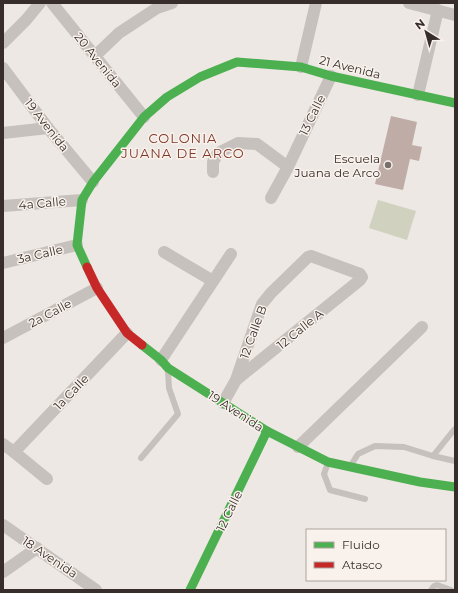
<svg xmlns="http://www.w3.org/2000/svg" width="458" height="593" font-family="Montserrat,sans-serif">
<rect width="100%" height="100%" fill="#ede8e4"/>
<polygon fill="#d0d1bf" points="378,200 416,211 407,240 369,228"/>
<polygon fill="#bfaca7" points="391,116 417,122 412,145 422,147 419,161 410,159 403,190 375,184"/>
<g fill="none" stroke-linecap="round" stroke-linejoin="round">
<g stroke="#c7c1bd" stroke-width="6">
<polyline points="433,456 453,431 455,429"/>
<polyline points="141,458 178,414 169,388 168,371"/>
<polyline points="328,463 324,474 330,490 365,499"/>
<polyline points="351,465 358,454 375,446 404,447 433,456 455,461"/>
<polyline points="431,590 434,586 437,585 451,590"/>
</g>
<g stroke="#c7c1bd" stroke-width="12">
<polyline points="52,3 144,117"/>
<polyline points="409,3 455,15"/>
<polyline points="3,43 26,20 40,3"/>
<polyline points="95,56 119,33 157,8 172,3"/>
<polyline points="301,67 316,3"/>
<polyline points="3,68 48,128 93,182"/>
<polyline points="418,95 438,10"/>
<polyline points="3,133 48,128"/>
<polyline points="213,172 213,162 218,153 238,143 257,144 288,167"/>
<polyline points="271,198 288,167 331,76"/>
<polyline points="3,206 82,200"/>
<polyline points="164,252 213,281"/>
<polyline points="3,263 77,245"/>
<polyline points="3,338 97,288"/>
<polyline points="161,360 231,254"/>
<polyline points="223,403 236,380 262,304 271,293 308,257 311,256 360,274 362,277 360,280 236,380"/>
<polyline points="3,444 14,452 47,479"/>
<polyline points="298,447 422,327"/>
<polyline points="14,452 127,333"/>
<polyline points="3,525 96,590"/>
<polyline points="3,572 37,548"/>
</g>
<g stroke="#4caf50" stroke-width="9">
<polyline points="87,267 77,245 82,200 93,182 144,117 167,97 200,77 237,62 301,67 331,76 455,103"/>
<polyline points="142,345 161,360 168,368 267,431 328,462 420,482 455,487"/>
<polyline points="190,590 267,431"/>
</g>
<polyline stroke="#c62828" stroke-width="9" points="87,267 97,288 127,333 142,345"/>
</g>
<circle fill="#776f6c" stroke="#f9f2ec" stroke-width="1.5" cx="388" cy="165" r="4"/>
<g text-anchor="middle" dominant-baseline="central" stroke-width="3" stroke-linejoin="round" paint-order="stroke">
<g font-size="12" fill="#372e2b" stroke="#f9f2ec">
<text transform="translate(98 60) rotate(51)">20 Avenida</text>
<text transform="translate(350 67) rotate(14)">21 Avenida</text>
<text transform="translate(312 115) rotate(-64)">13 Calle</text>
<text transform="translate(47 125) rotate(52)">19 Avenida</text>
<text transform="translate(42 203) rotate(-5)">4a Calle</text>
<text transform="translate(40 254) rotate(-13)">3a Calle</text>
<text transform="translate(50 313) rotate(-28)">2a Calle</text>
<text transform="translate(300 329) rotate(-39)">12 Calle A</text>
<text transform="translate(253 332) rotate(-70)">12 Calle B</text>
<text transform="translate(71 392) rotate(-46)">1a Calle</text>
<text transform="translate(236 411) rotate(33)">19 Avenida</text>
<text transform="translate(229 511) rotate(-64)">12 Calle</text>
<text transform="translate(50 557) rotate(34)">18 Avenida</text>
</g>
<g font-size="12" fill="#372e2b" stroke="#f9f2ec" text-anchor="end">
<text x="380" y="158">Escuela<tspan x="380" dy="14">Juana de Arco</tspan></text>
</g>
<g font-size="13" letter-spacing="1" fill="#80372a" stroke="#f9f2ec">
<text x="183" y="138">COLONIA<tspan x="183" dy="15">JUANA DE ARCO</tspan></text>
</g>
</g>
<rect width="458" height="593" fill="none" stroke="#372e2b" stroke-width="8"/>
<rect x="306" y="529" width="140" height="52" fill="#f9f2ec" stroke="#aba49f"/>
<rect x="314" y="542" width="20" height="6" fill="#4caf50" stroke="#aba49f"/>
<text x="342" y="549" font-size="12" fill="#372e2b">Fluido</text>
<rect x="314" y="562" width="20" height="6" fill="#c62828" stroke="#aba49f"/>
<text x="342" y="569" font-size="12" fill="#372e2b">Atasco</text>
<g transform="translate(426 32) rotate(323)" stroke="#f9f2ec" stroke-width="3" paint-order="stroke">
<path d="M0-3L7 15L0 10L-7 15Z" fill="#372e2b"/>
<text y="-6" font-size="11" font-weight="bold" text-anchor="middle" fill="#372e2b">N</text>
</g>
</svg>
